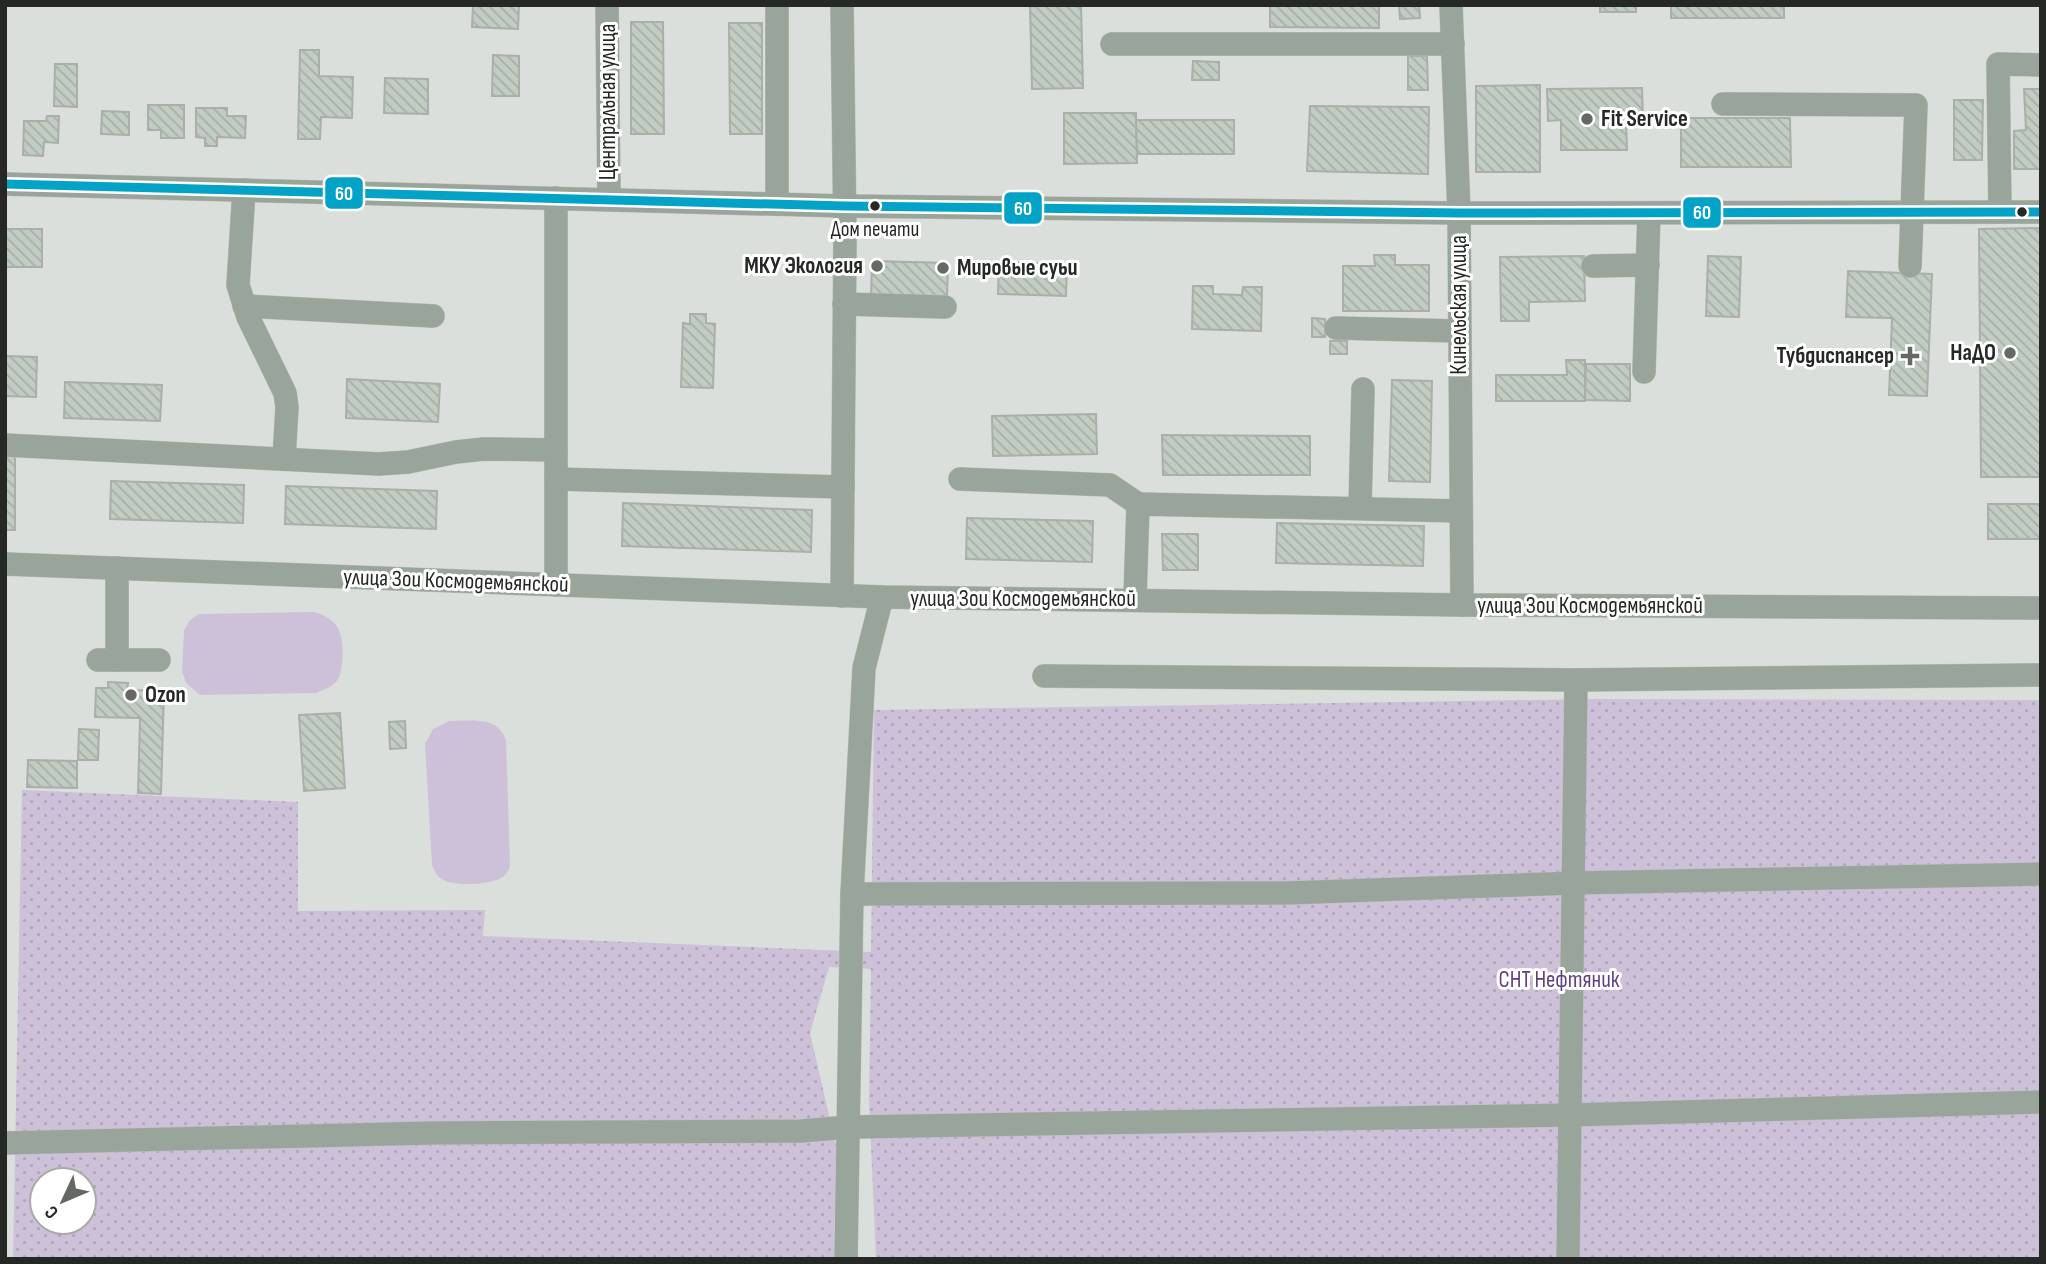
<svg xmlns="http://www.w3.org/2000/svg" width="2046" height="1264" font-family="'Sofia Sans Condensed',sans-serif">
<defs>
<pattern id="garden-dots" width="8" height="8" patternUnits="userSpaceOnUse" patternTransform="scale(1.75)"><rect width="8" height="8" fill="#ccc1d9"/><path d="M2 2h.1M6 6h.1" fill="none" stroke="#afa6ba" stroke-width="1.8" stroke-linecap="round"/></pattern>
<pattern id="building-back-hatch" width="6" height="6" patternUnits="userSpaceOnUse" patternTransform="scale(1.75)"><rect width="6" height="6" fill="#c1ccc2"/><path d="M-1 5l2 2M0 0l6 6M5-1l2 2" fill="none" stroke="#a6afa7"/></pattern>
</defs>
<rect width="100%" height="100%" fill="#dbdfdb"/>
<g fill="#ccc1d9">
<path d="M314,612C324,615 337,621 340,633C344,644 344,674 336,682C330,688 323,690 316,693L200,695L186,683L182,671L184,630L190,620L199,614Z"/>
<path d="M449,721C471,721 499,715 506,741L510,865C509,869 508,872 505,875C497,885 457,886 446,881C437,878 435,872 432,865L425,744L433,729Z"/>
</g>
<path fill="url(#garden-dots)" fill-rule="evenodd" d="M1599,699L2041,700V1259H876L869,1100L871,969L829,967L810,1033L836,1145L834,1259H13L22,790L298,802V911L485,910L483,936L871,952L874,710ZM42,1180H84V1222H42Z"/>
<g fill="url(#building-back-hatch)" stroke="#abaeab" stroke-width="2">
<polygon points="473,5 519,5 518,29 472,27"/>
<polygon points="1030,5 1081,5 1083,88 1032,89"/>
<polygon points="1270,5 1379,5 1379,28 1270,27"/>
<polygon points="1399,5 1419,5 1420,18 1400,19"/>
<rect x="1600" y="5" width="36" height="7"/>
<rect x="1671" y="5" width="113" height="13"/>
<polygon points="631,22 663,22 664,134 631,134"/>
<polygon points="729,23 762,23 762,134 730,134"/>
<polygon points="300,50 319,50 319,76 353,77 352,118 321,117 320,139 298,139"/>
<polygon points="493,55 519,56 519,96 492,96"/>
<polygon points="1408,56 1427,56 1428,90 1408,90"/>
<polygon points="1193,61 1219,62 1219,80 1192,80"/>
<polygon points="55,64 77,64 77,107 54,106"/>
<polygon points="385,78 428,79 428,114 384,113"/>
<polygon points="1540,85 1540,172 1476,172 1476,86"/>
<polygon points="1642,88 1643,118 1626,118 1627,150 1561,150 1561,120 1548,121 1547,89"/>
<polygon points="2024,89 2041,89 2041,169 2014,169 2014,131 2026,130"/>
<polygon points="1954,100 1983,100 1982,160 1954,160"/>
<polygon points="148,105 184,105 184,138 161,138 161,130 148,130"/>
<polygon points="1310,106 1429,107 1428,174 1307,171"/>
<polygon points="196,108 227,108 227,116 246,116 245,138 217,137 217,146 205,146 205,138 196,137"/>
<polygon points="102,111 129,112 129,135 101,134"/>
<polygon points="1064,113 1136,113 1137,163 1064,164"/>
<polygon points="47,116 59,116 58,143 44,142 43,156 23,155 24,121 46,121"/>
<polygon points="1681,118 1790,118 1791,167 1681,167"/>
<polygon points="1136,120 1234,120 1234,154 1137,154"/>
<polygon points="2041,228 2041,477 1981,477 1979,229"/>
<rect x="5" y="229" width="37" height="38"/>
<polygon points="1374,255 1395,255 1395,265 1429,265 1429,311 1343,311 1343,266 1375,266"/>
<polygon points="1584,256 1585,301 1529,302 1529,321 1501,321 1500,257"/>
<polygon points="1708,256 1741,257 1739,317 1706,316"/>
<polygon points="872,261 948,263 947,298 871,297"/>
<polygon points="999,262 1067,264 1066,296 998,294"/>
<polygon points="1848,271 1932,274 1927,396 1889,395 1892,318 1846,317"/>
<polygon points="1193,286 1213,286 1213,294 1242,295 1243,287 1262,287 1261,331 1192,329"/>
<polygon points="690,314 706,314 706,323 715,324 713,388 681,387 683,323 690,324"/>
<polygon points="1312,318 1325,319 1325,337 1312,337"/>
<rect x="1330" y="341" width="17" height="13"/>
<polygon points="5,356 37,357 36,397 5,396"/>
<polygon points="1566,360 1585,360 1585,401 1496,401 1496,375 1567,375"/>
<polygon points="1586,364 1630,364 1630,401 1585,400"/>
<polygon points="347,379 440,384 438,422 346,418"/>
<polygon points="1392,380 1432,381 1430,482 1389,481"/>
<polygon points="65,382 162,385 160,421 64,418"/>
<polygon points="1096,414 1097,454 993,456 992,416"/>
<polygon points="1162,435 1310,436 1310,475 1163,475"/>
<polygon points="5,452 15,453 15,530 5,530"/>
<polygon points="111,481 244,485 243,523 110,519"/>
<polygon points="286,486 437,491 436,529 285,524"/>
<polygon points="623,503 812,510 811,552 622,546"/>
<rect x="1988" y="504" width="53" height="35"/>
<polygon points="967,518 1093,521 1092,562 966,559"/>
<polygon points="1277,523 1424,526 1423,566 1276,563"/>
<polygon points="1162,534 1198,534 1198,570 1163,570"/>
<polygon points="108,682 128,683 127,690 164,691 161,794 138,793 140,718 95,717 96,688 108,688"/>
<polygon points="340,713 345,788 304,791 299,715"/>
<polygon points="405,721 406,748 390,749 389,722"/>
<polygon points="79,729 99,730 98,760 78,760"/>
<polygon points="28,760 77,761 77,788 27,787"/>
</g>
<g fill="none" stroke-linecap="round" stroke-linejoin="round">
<defs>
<g id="minor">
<polyline points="607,5 609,199"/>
<polyline points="777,5 777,204"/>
<polyline points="1451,5 1459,213 1462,605"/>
<polyline points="1112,44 1453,44"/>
<polyline points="1723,104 1916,105 1910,266"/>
<polyline points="5,184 845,206 1459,213 2041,212"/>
<polyline points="244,190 238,285 248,317 285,393 287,407 284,459"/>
<polyline points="556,198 556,585"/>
<polyline points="2000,212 1998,64 2041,65"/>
<polyline points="1593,266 1648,265"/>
<polyline points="844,304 945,307"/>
<polyline points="244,306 433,316"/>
<polyline points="1336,328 1459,331"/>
<polyline points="1644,372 1649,213"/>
<polyline points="5,445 379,464 408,462 456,452 484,449 556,450"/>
<polyline points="556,479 843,487"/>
<polyline points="960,479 1110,485 1138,504"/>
<polyline points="1360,508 1363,389"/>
<polyline points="5,564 882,597 1462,605 2041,608"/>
<polyline points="117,568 117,660"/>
<polyline points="842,596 845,238 842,5"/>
<polyline points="1135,599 1138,504 1461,511"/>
<polyline points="98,660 159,660"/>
<polyline points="1044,676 1576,680 2041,675"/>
<polyline points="852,894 1286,893 1574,883 2041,874"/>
<polyline points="5,1143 432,1133 801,1131 848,1127 1570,1115 2041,1102"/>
<polyline points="846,1259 852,894 864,668 882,597"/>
<polyline points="1568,1259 1576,680"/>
</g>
</defs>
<use href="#minor" stroke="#bbbdbb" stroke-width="24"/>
<use href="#minor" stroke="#99a49a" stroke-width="23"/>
<defs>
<polyline id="bus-1" points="5,184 845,206 1459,213 2041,212"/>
</defs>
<use href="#bus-1" stroke="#fff" stroke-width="14"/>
<use href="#bus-1" stroke="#02a3c6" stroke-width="9"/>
</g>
<g fill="#656865" stroke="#fff" stroke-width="2.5">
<circle cx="1587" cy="119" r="7"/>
<circle cx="877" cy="266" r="7"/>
<circle cx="943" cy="268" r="7"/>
<circle cx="2010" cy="353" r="7"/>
<path d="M1906.5 345.5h7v7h7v7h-7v7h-7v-7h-7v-7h7z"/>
<circle cx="131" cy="695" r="7"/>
</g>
<g fill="#252825" stroke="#fff" stroke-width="2.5">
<circle cx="875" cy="206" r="6"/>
<circle cx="2022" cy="212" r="6"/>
</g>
<g text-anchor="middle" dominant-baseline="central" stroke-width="6" stroke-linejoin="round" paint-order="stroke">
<g font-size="21" fill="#252825" stroke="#fff">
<text x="875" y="229">Дом печати</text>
</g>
<g font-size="23" fill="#252825" stroke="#fff">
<text transform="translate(608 102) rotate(-90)">Центральная улица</text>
<text transform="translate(1459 305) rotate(-90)">Кинельская улица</text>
<text transform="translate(456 581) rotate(2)">улица Зои Космодемьянской</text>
<text x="1023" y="599">улица Зои Космодемьянской</text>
<text x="1590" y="606">улица Зои Космодемьянской</text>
</g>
<g font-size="23" font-weight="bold" fill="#252825" stroke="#fff" text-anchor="start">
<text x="1601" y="119">Fit Service</text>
<text x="863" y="266" text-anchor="end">МКУ Экология</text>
<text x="957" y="268">Мировые суьи</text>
<text x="1996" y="353" text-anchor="end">НаДО</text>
<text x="1894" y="356" text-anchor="end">Тубдиспансер</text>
<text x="145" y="695">Ozon</text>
</g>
<g font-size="23" fill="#623f80" stroke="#fff">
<text x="1559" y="980">СНТ Нефтяник</text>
</g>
</g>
<g stroke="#fff" stroke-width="2.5">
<rect x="324" y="176" width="40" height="34" rx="7" fill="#02a3c6"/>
<rect x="1003" y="191" width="40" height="34" rx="7" fill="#02a3c6"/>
<rect x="1682" y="196" width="40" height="33" rx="7" fill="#02a3c6"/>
</g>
<g font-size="19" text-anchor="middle" font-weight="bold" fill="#fff">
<text x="344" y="200">60</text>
<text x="1023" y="215">60</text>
<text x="1702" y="219">60</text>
</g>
<rect width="2046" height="1264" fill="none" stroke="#252825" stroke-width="14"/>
<g transform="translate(63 1201) rotate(226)"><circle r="33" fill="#ffffff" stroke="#a8a9a8" stroke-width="2"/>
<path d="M0-5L12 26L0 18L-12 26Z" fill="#656865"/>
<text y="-10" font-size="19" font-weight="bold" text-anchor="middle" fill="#252825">С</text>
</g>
</svg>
